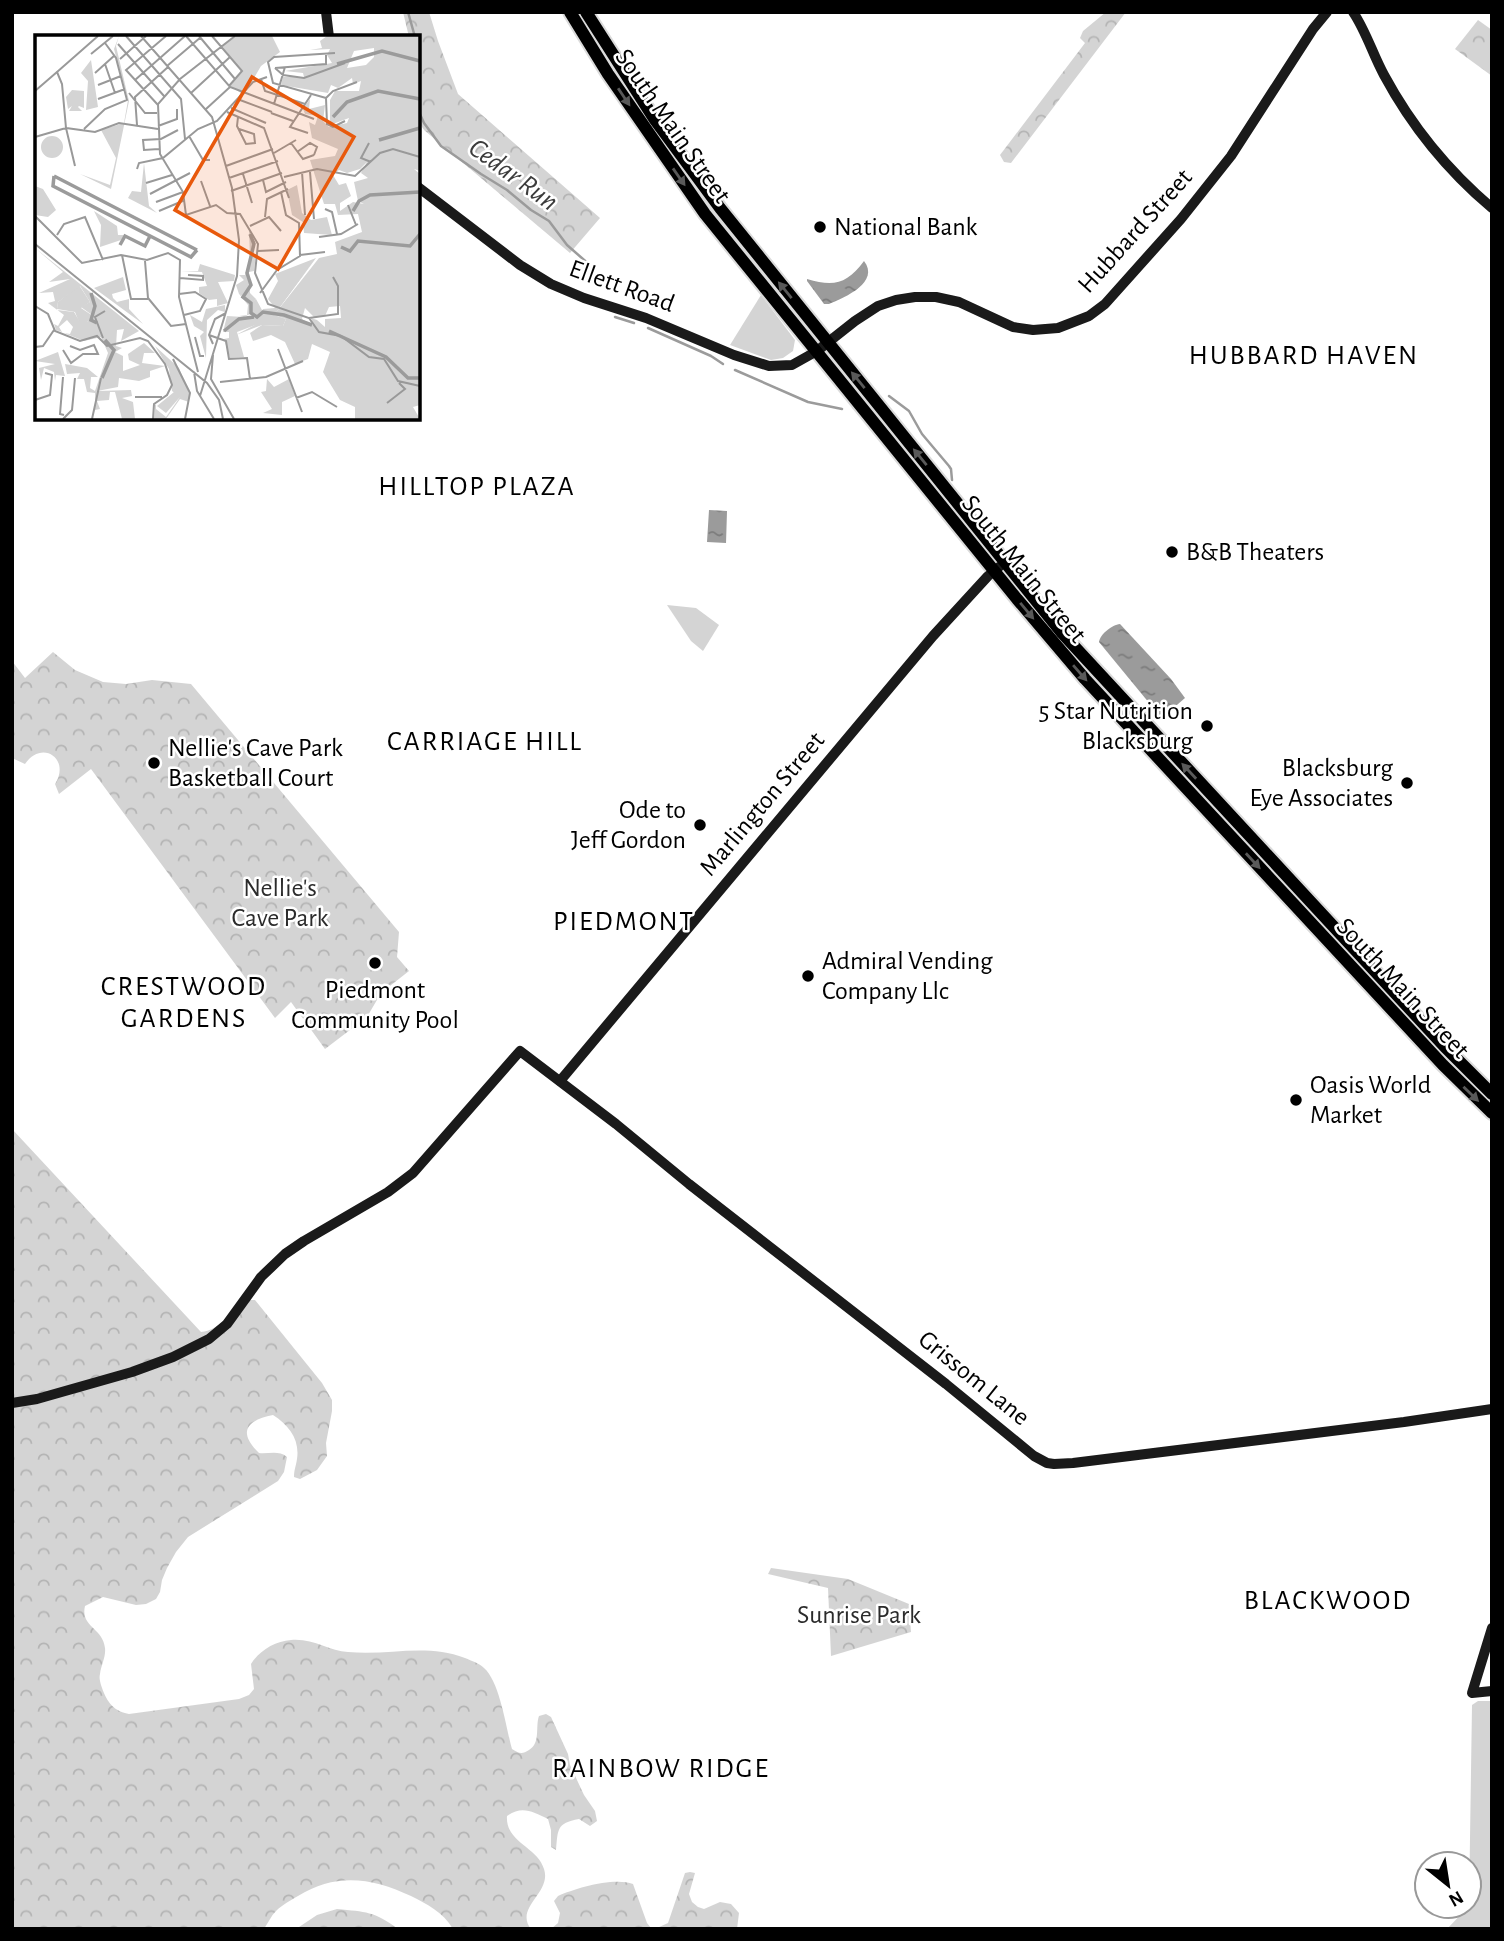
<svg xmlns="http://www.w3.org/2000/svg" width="1504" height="1941" font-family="'Alegreya Sans',sans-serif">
<defs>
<pattern id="forest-crowns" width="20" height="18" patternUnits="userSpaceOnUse" patternTransform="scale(1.75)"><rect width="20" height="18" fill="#d4d4d4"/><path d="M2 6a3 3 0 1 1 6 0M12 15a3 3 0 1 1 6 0" fill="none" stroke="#b4b4b4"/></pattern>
<pattern id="water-ripples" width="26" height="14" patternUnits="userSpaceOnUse" patternTransform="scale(1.75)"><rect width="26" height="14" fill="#9b9b9b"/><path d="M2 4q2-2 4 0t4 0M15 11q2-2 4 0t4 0" fill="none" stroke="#7c7c7c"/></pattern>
</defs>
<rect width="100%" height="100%" fill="#fff"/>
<g fill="#d4d4d4">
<polygon points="761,295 795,340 793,351 783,358 771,360 730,345"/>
<polygon points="667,605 696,608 719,625 703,651 691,641"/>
<polygon points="1478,1701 1492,1701 1492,1929 1447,1929 1469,1906 1472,1705"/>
</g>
<g fill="url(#forest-crowns)">
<polygon points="403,12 429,12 438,41 458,94 600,218 570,253 424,130 418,121 418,37 409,37"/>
<polygon points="1106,12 1126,12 1011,163 1004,162 1000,155 1085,43 1080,38 1083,31"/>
<polygon points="1478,20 1492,30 1492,76 1455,49"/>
<path d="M53,652L75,670L103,682L126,684L152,680L191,684L399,932L397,957L409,971L381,993L367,1017L325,1049L291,1002L275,1018L91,769L59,794L55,784C71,759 42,739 25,764L12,758V661L25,678Z"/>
<path d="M12,1129L201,1332C220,1330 229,1314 240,1300H255L322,1383L332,1400V1411L326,1443L327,1456L317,1470L300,1479L294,1477C294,1470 296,1466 297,1459C300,1440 289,1425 273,1415C247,1420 237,1432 259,1453C269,1454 279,1450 287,1457L284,1472L278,1481L188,1537L176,1552L167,1568L162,1580L160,1592L156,1599L146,1604L136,1605L103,1597L85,1606C80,1627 103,1628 105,1648C106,1657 101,1665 100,1674C99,1678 100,1681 101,1685C106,1700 112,1711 129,1714L239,1699L249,1695L254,1689L251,1664C259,1651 275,1641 291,1640C313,1638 329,1651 348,1652C389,1656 425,1643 465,1658C472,1661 479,1663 484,1668C500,1682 506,1728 512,1749C518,1753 522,1755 529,1750C541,1743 535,1727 539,1716L546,1714L551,1717L568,1754L570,1765L584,1795L595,1811L597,1821L590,1826L579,1819C556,1823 558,1830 556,1850L551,1847V1830L548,1819C533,1812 522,1805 507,1816C505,1842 538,1847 544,1869C552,1893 514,1907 531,1929H453C443,1912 427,1904 411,1896C373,1878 336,1872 298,1896C291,1900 282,1905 276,1911C271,1916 268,1923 264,1929H12Z"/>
<polygon points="771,1568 848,1579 909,1604 911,1632 831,1656 828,1588 768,1574"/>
<path d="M690,1872L695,1873L689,1894L692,1902L698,1907L704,1909L720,1902L731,1904L739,1913L737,1929H551L558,1923L560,1913L554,1901L558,1896C576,1888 614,1877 633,1884L647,1923L651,1928H657L668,1923L685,1873Z"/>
<path d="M337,1909C366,1912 374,1911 398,1929H296L317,1915Z"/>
</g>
<g fill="url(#water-ripples)">
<path d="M864,261C880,282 846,297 829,304H824L807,281V279C834,287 847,284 864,261Z"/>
<polygon points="709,510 727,511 726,543 707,542"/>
<path d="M1120,624L1171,679L1185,698L1163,717L1159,715L1099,642C1100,634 1112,625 1120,624Z"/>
</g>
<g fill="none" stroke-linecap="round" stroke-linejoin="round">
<g stroke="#9b9b9b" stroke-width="2.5">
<polyline points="408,12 415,37"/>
<polyline points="418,110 424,123 441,146 481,174 507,190 531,210 549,221 567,245 591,266"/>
<polyline points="615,317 634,323"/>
<polyline points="648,328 711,356 723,364"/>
<polyline points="735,370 808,402 842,409"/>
<polyline points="889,396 909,411 922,434 949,466 951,469 952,480"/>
</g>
<defs>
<g id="primary">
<polyline points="570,12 608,74 705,214 1017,599 1085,679 1443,1065 1492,1113"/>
<polyline points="586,12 655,120 720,208 1062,633 1445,1047 1492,1094"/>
</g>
</defs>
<use href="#primary" stroke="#dbdbdb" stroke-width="16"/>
<g stroke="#1a1a1a" stroke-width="10">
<polyline points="326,12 329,37"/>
<path d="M1353,12C1366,31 1373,55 1384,75C1412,127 1447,170 1492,208"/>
<polyline points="418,187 520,265 551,284 584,298 646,318 734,355 769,366 792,365 817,351 855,321 878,306 896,300 915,297 936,297 959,302 1013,327 1033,330 1058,328 1089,316 1105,304 1181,219 1231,156 1313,29 1327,12"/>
<polyline points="560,1081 933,636 988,576 999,567"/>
<polyline points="12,1403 37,1399 132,1372 173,1357 209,1339 227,1324 261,1277 285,1254 304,1241 388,1192 413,1173 520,1051 616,1124 689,1184 946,1384 1034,1456 1047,1463 1054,1464 1073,1463 1404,1422 1492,1409"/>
<polyline points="1492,1628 1472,1693 1492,1691"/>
</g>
<use href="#primary" stroke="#000" stroke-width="12"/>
</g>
<defs><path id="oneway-solid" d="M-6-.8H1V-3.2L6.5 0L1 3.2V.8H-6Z" transform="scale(1.75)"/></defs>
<g fill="#595959">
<use href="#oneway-solid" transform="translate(624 97) rotate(56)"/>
<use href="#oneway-solid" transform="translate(679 177) rotate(55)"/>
<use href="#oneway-solid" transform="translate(785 290) rotate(-129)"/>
<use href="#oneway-solid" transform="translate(858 380) rotate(-129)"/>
<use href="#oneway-solid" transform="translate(920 457) rotate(-129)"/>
<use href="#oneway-solid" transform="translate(1027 611) rotate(50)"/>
<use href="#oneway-solid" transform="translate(1080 673) rotate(49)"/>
<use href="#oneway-solid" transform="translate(1189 771) rotate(-133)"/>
<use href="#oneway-solid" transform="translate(1253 861) rotate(47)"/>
<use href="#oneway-solid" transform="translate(1471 1094) rotate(44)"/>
</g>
<g fill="#000" stroke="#fff" stroke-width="2.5">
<circle cx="820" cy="227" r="7"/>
<circle cx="1172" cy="552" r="7"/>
<circle cx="1207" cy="726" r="7"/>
<circle cx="154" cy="763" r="7"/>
<circle cx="1407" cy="783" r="7"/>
<circle cx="700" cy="825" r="7"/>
<circle cx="375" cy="963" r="7"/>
<circle cx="808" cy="976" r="7"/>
<circle cx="1296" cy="1100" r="7"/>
</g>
<g text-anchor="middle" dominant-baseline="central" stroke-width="5" stroke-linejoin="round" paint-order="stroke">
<g font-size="26" fill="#000" stroke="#fff">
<text transform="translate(673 126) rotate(55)">South Main Street</text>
<text transform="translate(1135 231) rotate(-48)">Hubbard Street</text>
<text transform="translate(622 286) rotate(20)">Ellett Road</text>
<text transform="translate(1024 569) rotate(51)">South Main Street</text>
<text transform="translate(762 804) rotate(-50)">Marlington Street</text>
<text transform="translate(1403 988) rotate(47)">South Main Street</text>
<text transform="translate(974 1378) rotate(39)">Grissom Lane</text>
</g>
<g font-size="26" fill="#000" stroke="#fff" text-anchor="start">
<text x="834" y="227">National Bank</text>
<text x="1186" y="552">B&amp;B Theaters</text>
<text x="1193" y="711" text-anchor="end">5 Star Nutrition<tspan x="1193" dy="30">Blacksburg</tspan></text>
<text x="168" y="748">Nellie's Cave Park<tspan x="168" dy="30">Basketball Court</tspan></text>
<text x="1393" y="768" text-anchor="end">Blacksburg<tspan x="1393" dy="30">Eye Associates</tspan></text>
<text x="686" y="810" text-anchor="end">Ode to<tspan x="686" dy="30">Jeff Gordon</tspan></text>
<text x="822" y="961">Admiral Vending<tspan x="822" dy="30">Company Llc</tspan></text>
<text x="375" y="990" text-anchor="middle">Piedmont<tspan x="375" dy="30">Community Pool</tspan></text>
<text x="1310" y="1085">Oasis World<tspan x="1310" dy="30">Market</tspan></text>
</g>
<g font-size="26" fill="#2b2b2b" stroke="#fff">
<text x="280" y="888">Nellie's<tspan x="280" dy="30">Cave Park</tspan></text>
<text x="859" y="1615">Sunrise Park</text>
</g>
<g font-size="28" font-style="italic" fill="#3c3c3c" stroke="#fff">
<text transform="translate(513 175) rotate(36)">Cedar Run</text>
</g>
<g font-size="28" letter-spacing="2" fill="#000" stroke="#fff">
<text x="1304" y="356">HUBBARD HAVEN</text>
<text x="477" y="487">HILLTOP PLAZA</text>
<text x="485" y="742">CARRIAGE HILL</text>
<text x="624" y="922">PIEDMONT</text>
<text x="184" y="987">CRESTWOOD<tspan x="184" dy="32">GARDENS</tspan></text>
<text x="1328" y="1601">BLACKWOOD</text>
<text x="661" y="1769">RAINBOW RIDGE</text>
</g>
</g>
<g transform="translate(35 35)">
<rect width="385" height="385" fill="#fff"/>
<path d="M201,1H237L245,17L226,31L209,60L195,51L207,36L187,11ZM37,55L49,56V73L44,71L43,72L47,76H34L37,71L33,74L31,62ZM281,223L239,280L251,284L248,291L227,290L201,300L238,280L223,283L215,279L209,282L204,281L212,280L213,270L204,259L217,268L221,264L227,275L238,279ZM44,250L55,267L46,273L58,281L52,287H44L40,277L22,274L23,267ZM120,311L144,333L154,358V367L145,364L131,384H119L120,370L125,365L121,369V374L131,382L145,362L131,378L122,371L139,357L144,361L137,356L134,334Z" fill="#d4d4d4"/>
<path d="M84,1L81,11L94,66L76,154L45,139L75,150L81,123L66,95L89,88L93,65L79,14ZM292,1H385V136L379,134L385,139V370L378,372L385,384H320V372L305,365L288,337L295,317L277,309L273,324L260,329L250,307L236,300L218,306L215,298L227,290L248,291L251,284L239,280L284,223L302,219L300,207L327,197L323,179L303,180L300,169H289L275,125L300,121L303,114L277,103L274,87L280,90L283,81L270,79L268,74L275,64L274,74L290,70L288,86L294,92L312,88L314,83L295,90V65L300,56H324L326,46L318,49L317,43L303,53L296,50L293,58L246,50L248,42H269L268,38L250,36L297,28L292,20L295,14L275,15L287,13L285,6ZM339,13V22L331,30L312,33L319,16ZM332,127L326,138L333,143L319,147L323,166L329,169L318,167L305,176V168L316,161L311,148L304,150L298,140L304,135L312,138L325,134ZM305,271L306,283L290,284V292L282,285L276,283L278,290L267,284L270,273L279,282L290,281L294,272ZM56,25L63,72L51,75L53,46L46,38ZM6 112a11 11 0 1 1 22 0a11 11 0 1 1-22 0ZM109,128L114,171L122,178L93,163L97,156L106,157ZM262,150L267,178L276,185L292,182L297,200L269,198L268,187L257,180L252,155ZM0,151L8,154L21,175L13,182L0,180ZM59,176L82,191L83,200H89L86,205L65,212L66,190ZM214,194L219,209L216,219H221L219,236L214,237L215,258L221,264L218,268L204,259L201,250L209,245L204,240H210L215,223ZM0,213L104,296L86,306L89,294L82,295L81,311L87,313L80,317L88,321V336L105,330L94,325L93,319L109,308L120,318H109L107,328L130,331L115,336V342L104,346L84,343L83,352L62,356L96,355L97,361L87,363L98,367L100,384H87L80,357H75L74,365L62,366L65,374L60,375V358L52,357L49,344H42L45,338L32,339L30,329L52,333L63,342H56L55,353L60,356L73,318L66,302L49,306L29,298L35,299L38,292L32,285L24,292L27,297L21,295L19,289L23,291L29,280L13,268L20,266L18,257L4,258L35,244L14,247L28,237ZM45,251L55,267L46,272L57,280L52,287H45L39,277L22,275L23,267ZM281,223L236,284L202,297L209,322L195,323L189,304L194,303V297H188L192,281L223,283L228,274L240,273L233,264L243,246L240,239ZM165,229L200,240L199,246L183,247L193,268L182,271V264L174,265L164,258V252L172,251L167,237L146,236H163ZM88,242L91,255L77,259L78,263L82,267L94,264V274L108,289L59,253ZM190,270V277L183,275L172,285L171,323L165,301L169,297L159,291L155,280L167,287L171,274ZM23,317L30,341L21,340L20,346L19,337L9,333L6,345L4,333L20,329L0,326ZM232,344L239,352L254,344L260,361L247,367V380L228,378L237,374L226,357L231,356Z" fill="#d4d4d4" fill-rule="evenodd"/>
<path fill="none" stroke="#9b9b9b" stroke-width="3.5" d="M302,29L347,16L385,26M298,82L312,67L343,56L385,64M344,105L385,93M19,141L18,151L156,222L162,215M19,141L162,215M318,176L324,166L335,160L385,157M215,199L219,209L212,238L216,250L208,262L216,268V278L222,282L228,277L249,280L277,290M85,210L90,201L110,211L115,201M306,212L315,216L323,206L375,211L385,199M56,258L60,271L56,285L62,288M189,296L204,284L219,282M294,296L351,322L373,343H385M67,343L79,315L70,305"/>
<path fill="none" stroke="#999" stroke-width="2" d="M91,1L146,64L150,104M106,1L177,82L197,153L204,205L202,241L165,361M151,1L195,52L279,84M164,1L200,44M177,1L207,36L194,51M200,1L145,44L123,69L125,119L148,157L151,180L181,170L192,178L205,179L223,209L220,238L233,269L274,283L284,297L306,301L334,322L349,324L363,346L385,351M83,9L129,61M56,19L78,1M85,24L111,1M70,29L80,58M132,31L166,2M240,33L248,40L269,43L310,28M240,33L291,29V19M60,38L80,20M226,44L230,56L270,69M100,45L150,1M63,50L86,41M0,56L22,37M94,58L110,78H122M156,58L195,22M291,63L238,48L233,27L239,22L300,18M291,63L292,89L298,92L310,86M291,63L298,56L322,47M63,64L90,54M205,65L237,77M239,69L250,32M123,70L91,35L131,1M196,73L231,88M171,74L195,52M192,77L229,93L254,163M236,78L258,86M203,82L202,91L211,109L220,108L219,99L204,94M102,90L100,62L133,32M123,91L142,84V74M49,94L70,74L92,65L81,23L70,8M273,98L255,92L276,60M154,101L168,125H175M0,102L31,93L27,49L22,37L63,1M256,108L268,124L279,120M334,108L326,123L336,127M124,114L109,115L108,105L126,104L143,95M262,117L275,108L282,112L279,120M239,118L261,105M40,131L31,93L60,97L84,88L123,94M191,131L238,114M102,134L104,128L128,123L163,94L182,86L218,47L232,42M267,137L270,180M275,137L279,184M208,139L217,168M249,142L282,134L320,141L345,118L358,114L385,122M194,143L243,126M228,145L231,157L251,147M166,146L175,171M111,148L137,140M196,156L247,138M115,159L155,138M121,167L148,157M313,170L321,190M290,174L297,177L302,199M124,176L150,165M0,181L47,228L86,220L112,225L133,218L145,225L144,262L163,337M230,182L232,164L253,154M215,191L234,182L246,196M22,200L29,189L50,182L68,225M284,202L306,199L323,189M0,209L172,348L184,365L188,384M223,216L244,215M87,220L96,264H113M265,220L290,217M110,226L113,263L136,291L151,289M145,243L168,245V241L153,240M225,258L242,235L265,221L264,188L251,180L246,157M144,259L160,257L171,264L165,276L149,280M0,271L13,279L20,296L45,306L62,301L72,311L105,303L113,306L130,329L137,350L132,360L119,369L118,384M274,283L303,279V251L298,242M174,300L191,306L194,324L212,323L215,344M160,302L165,321H169M68,303L60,282L70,276M178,309L174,300L180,284L191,278M0,312L8,311L19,295M243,314L267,377M28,315L36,328L48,319H63L59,310L45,315L35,311M178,320L176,344L199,384M138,324L155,358L150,384M159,337L162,356L179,384M28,342L25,379L29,380M185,347L231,342L268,326M100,362H127M261,363L277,357L302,372M0,365L15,360L17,340L10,338M352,368L370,354L364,348M28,384L37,375L40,343M57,384L66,343"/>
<path fill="#e8590c" fill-opacity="0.15" stroke="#e8590c" stroke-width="3.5" d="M217,42L319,102L243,234L140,175Z"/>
<rect width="385" height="385" fill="none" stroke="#000" stroke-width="3.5"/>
</g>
<rect width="1504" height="1941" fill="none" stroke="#000000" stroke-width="28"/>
<g transform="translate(1448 1885) rotate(150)"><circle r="33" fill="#ffffff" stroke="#999999" stroke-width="2"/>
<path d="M0-5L12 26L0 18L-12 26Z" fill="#000000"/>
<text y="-10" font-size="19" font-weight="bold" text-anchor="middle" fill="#000000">N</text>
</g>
</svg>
